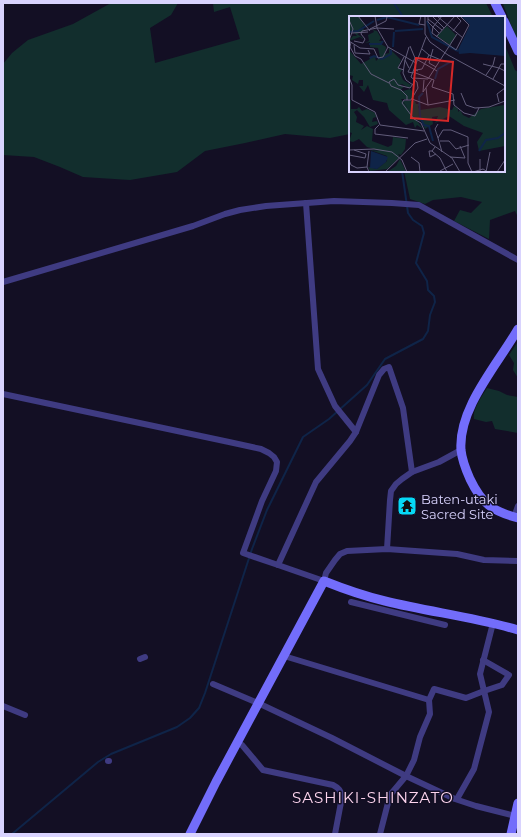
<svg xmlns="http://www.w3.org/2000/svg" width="521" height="837" font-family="Montserrat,sans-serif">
<rect width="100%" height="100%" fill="#130f24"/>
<g fill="#122e2d">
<polygon points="111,3 178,3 171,15 150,28 155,63 240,39 230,7 214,12 213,3 486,3 493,17 350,17 350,134 330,138 285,134 245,143 205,151 177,172 130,180 83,177 60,167 34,157 3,155 3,64 12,53 28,40 73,24"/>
<polygon points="503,3 518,3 518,38 516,38 503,4"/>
<path d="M504,43L515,70L518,72V217L515,211L490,220L489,239L454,221L460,210L471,213L482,202L461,197L433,200L425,204L410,199L404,171C411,171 418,174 424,171H504Z"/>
<polygon points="518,342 518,378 513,370 514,363 509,355 517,343"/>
<path d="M487,388L499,391L507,395L518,397V433L495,429L492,421L486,422L474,419C472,410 482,396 487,388Z"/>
</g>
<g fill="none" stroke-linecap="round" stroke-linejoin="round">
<g stroke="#0f2448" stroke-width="2">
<polyline points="394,3 403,17"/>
<polyline points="12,834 98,762 111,754 177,727 190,718 199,708 205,693 252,549 267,510 303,437 329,419 367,385 385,359 423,339 428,331 430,315 435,302 434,296 428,290 427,281 416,263 424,233 422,226 413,220 408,213 402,171"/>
</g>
<g stroke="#3f3b82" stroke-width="6">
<polyline points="306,203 318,369 335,406 356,432"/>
<polyline points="3,282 193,226 225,214 240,210 266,206 334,201 392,203 419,205 518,260"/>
<polyline points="3,394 229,442 261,449 269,453 274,457 277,462 276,471 262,501 243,553 278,565 324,581 326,573 335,560 340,554 347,551 387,549 457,554 484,560 518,561"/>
<polyline points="514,517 518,506"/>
<polyline points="387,549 390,500 391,491 396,484 402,479 412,472 439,462 461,450"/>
<polyline points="278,565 316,482 350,441 356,432 379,375 384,369 389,367 403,408 412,472"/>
<polyline points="351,602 445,625"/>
<polyline points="284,656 429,700"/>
<polyline points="140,659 145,657"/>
<polyline points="213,684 258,703 332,738 406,776 455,799 476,806 515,816"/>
<polyline points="3,706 25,715"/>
<path d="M237,743L242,745L263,770L333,785C339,788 341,791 342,797L335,834"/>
<polyline points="108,761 109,761"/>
<polyline points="457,799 474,769 489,712 480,674 493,623"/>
<polyline points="380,834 390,795 406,776 414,760 420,737 430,714 429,700 434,689 466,698 484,691 502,685 509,675 483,660"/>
</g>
<g stroke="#736dfb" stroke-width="9">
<polyline points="495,3 502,17"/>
<polyline points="504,21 518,51"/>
<path d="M518,329C498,364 458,408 461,450C462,460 466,470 470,479C482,504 492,511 518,518"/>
<path d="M190,834L216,782L324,581C344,589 364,596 385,601C429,612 475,617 518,630"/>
<polyline points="511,834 518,803"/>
</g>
</g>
<defs>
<symbol id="temple-square" viewBox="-11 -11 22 22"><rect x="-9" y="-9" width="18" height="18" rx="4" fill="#06d9f6" stroke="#130f24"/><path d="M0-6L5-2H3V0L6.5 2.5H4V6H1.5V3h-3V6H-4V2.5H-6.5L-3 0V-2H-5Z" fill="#111"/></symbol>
</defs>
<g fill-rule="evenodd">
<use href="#temple-square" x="396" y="495" width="22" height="22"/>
</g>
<g text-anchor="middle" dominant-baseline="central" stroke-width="3" stroke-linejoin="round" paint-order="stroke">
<g font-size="13" fill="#d9d3fe" stroke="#130f24" text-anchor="start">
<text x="421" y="499">Baten-utaki<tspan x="421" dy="15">Sacred Site</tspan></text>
</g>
<g font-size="15" letter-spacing="1" fill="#fed5ee" stroke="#130f24">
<text x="373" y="797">SASHIKI-SHINZATO</text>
</g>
</g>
<g transform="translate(349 16)">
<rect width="156" height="156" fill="#130f24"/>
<path d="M0,0H9L16,9L12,12L16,14L8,18L14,22V23L11,21L0,25L4,20H8L4,15L0,18ZM98,10L107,19L101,29L88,20ZM24,14L28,15L32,22L30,25H34L32,28L37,31L36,38L40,37V32L52,44L49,52L53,54L51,57L54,64L62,69L60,72L53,68L51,69L55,71L52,73L54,75L61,73L65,77L63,83H52L74,113L68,109L66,112L64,106L57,109L40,94L38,87L24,84L19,69L15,76L10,70H14V64H10L9,68L3,64L4,60L0,59V34L12,48L21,43L20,41L26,40L27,45L31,41L29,32L21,31V26L16,27L20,25L19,19L25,16ZM2,84V93H8L10,91L13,95L18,93L26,97L27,101L24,102L23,106L28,105L29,108L21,111L15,101L8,94L5,96L8,101L7,106L15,110L12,114L18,110L24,113L23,125L39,131L43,129L44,121L57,123L56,133L52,139L49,138L51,141L18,131L10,123L4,126L0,125L3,117L0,116V85ZM54,85H66L67,88H71L69,91L71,94L91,91L103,94L105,90L109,93V96L111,94L114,99L120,102L132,93L155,89L156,130L130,135L128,126L134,117L115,110L100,100L86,107L89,100L83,101L84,108L76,113L72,105L66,103ZM21,134L42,136L50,142L38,153L21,155L19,151L28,153L38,145V140ZM51,143L57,156H38L47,150Z" fill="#122e2d"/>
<path d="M112,0H156V40L121,37L110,38L109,34L121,9ZM22,135L39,141L37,146L28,153L21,152Z" fill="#0f2448"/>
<path fill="none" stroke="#0f2448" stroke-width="2" d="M28,4L38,1L70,9M78,5L83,21L109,35M46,15L74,13M0,16L9,15L25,5M20,28H32L34,25M44,31L45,16M21,42L25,40L33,43L42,38V34M86,63L89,53L105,44M74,77L70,81L71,101L75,109L80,110L84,125M130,135L137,124L149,122L156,117"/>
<path fill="none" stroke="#625d7b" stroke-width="1" d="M9,0L21,15M26,0L28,12L39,31L67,47M72,0L70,8L76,9M76,0V18L81,26L99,39L156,70M79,0V6L90,17M83,0L95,12M88,0L114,22M93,0L84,11L83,17L107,34L120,9L111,0M79,3L93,14M0,4L4,13L0,25M28,12L45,13M21,13L37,5L38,1M104,15L112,5L107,0M3,17L19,16M12,18L13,15L28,12M77,21L62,61L68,66L69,72L62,84H55L53,87L65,103L72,107L81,127L103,142L111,156M87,21L106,0M0,25L11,32L25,33L29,42L34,41L39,31M5,25L14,27L16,23L12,18M2,26L1,31L6,40L12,43L22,58L40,67M5,29L6,37L21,38L19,34M61,30L66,42L59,56L64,57M73,33L80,39L92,44M84,33L80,47L87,51M56,44L54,57L57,64L64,69M69,44L88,55M134,48L150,52L144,63M156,48H152L150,52L156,55M60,52L56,44L60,31M55,54L49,52L55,41M69,55L67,54L73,53L80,39M64,56L85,64L83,71L104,78L105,89L115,97L126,100L130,92M137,59L144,49L146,41M0,61L3,69V84L26,96L31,109L75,115M64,62L79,63L108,18M75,64L74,76L83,63M77,72L79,89M112,77L117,89L126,92L140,91L156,85M63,83L79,89L106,84M58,84V80L52,74L42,70L40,66L45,63L49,69L61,72L66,65M150,86L148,78L156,72M89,108L86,113L89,122M30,109L26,113V118L59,122M91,125H100L107,133L120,129M86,131L83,135L91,142L98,156M0,134L25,133L43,136L53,144L58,156M83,135H80L81,141L87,138M93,136L89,122L94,114H102L119,121V147L123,156M0,139L16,142L17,138L5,134M62,141L70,147L71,156M101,141L116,142L111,130M0,144L2,149L8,152L18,151M91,155L104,148M20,156L18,151L20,135M36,156L66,127L78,123M124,156L134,153L139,156M131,156V143M137,156L141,136M148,156L156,144"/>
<path fill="#d62828" fill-opacity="0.15" stroke="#d62828" stroke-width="2" d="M67,42L104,46L99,105L62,102Z"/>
<rect width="156" height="156" fill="none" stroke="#d9d3fe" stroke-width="2"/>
</g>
<rect width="521" height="837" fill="none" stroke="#d9d3fe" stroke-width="8"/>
</svg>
